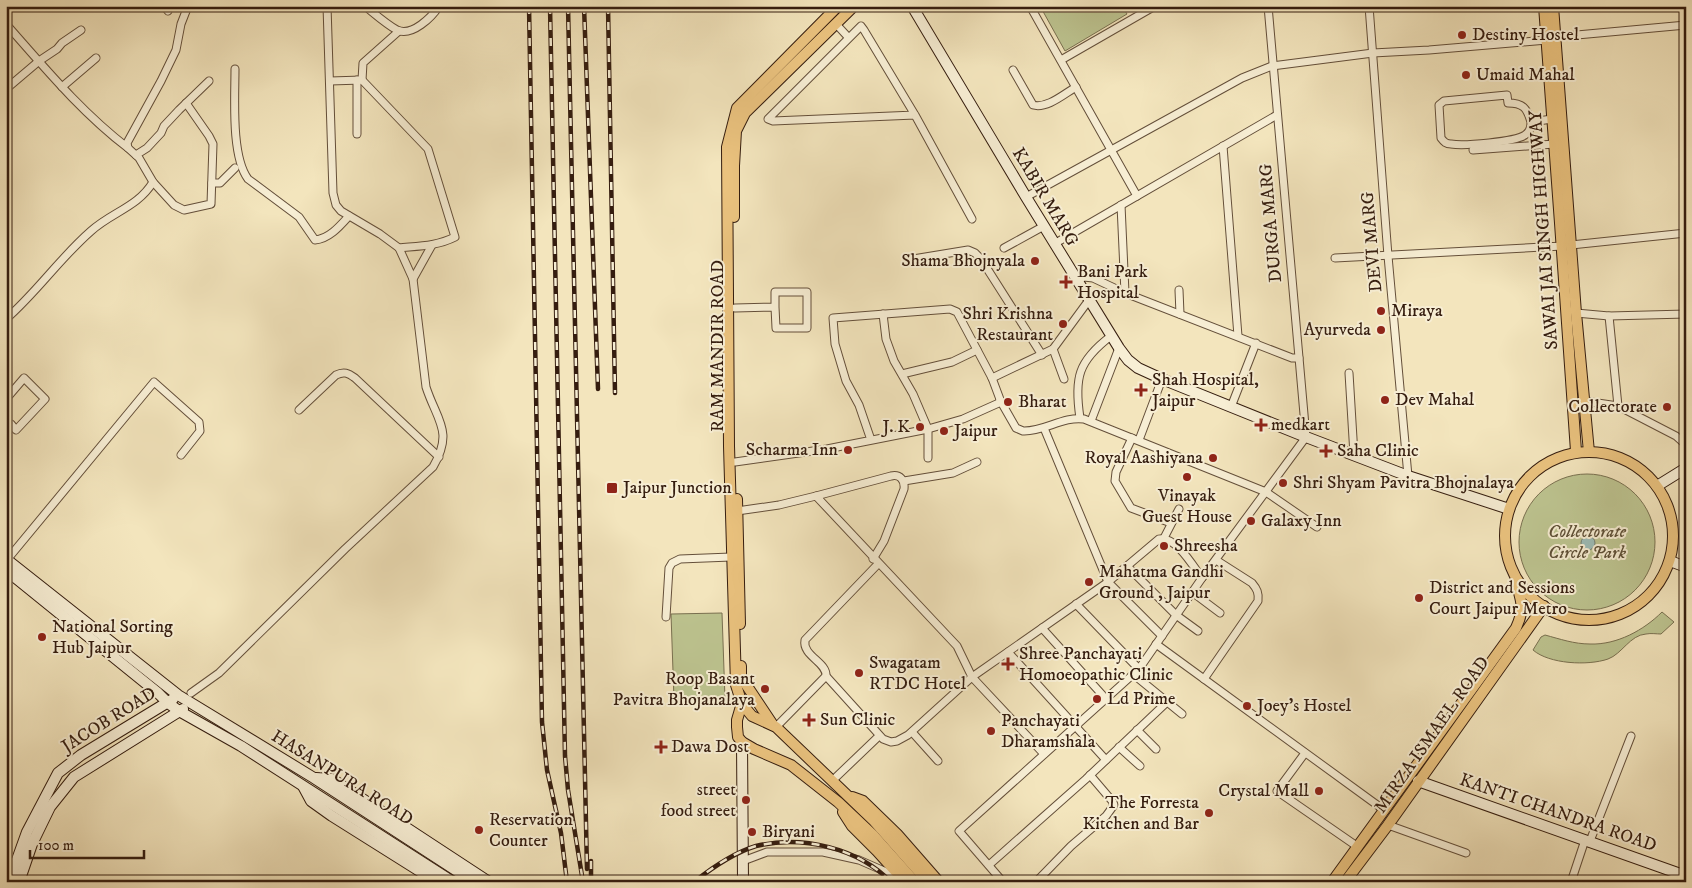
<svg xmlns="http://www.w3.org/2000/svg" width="1692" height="888" font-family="'IM FELL DW Pica',serif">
<rect width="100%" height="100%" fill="#f3e5bd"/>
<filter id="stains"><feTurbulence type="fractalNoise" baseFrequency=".004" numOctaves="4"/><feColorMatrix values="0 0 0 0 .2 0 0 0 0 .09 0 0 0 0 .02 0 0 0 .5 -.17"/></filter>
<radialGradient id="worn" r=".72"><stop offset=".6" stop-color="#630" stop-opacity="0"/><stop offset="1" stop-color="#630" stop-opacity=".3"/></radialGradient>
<g fill="#bdc490" stroke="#797050">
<polygon points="1040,6 1122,6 1127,14 1065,51"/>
<circle cx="1587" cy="542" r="68"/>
<path d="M1662,612L1674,622L1661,634C1657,634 1651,633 1646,634C1630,635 1622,654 1608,659C1588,666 1549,664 1533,650L1541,637L1545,635C1560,639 1574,644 1590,644C1617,645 1644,630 1662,612Z"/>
<polygon points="722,613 725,699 674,700 671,614"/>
</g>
<circle fill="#9dbdb8" stroke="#737d74" cx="1588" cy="543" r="7"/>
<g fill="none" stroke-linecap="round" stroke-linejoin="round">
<defs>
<g id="street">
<polyline points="164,6 168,11"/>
<path d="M365,6C375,14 386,24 397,30C412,37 432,17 439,6"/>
<polyline points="1030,6 1137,196"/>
<polyline points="1369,6 1388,256 1408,476"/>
<path d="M6,24C44,67 81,112 128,148"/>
<polyline points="836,24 848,37"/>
<polyline points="1555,37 1686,25"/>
<polyline points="1061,60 1155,6"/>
<path d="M235,69C235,98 231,156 248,179L299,217L315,240C329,239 340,226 349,216"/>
<path d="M1013,70L1033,105C1047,109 1064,94 1076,87"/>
<polyline points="362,80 363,63 399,31"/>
<path d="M330,81L362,80L428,149L455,237C437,246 419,246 399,248"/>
<polyline points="62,87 96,58"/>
<polyline points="6,89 39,61 57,49 62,43 81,30"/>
<polyline points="186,103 209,136 213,144 211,204 184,210 174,205 153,182 139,158 128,148 127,143 161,81 176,50 181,24 188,6"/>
<polyline points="915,115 773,121 768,119 861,26 864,30 915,115 972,219"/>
<path d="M1531,122C1531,127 1530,132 1525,135C1515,142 1464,146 1451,144C1446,144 1444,142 1441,138L1439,105L1444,101L1507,95L1508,103C1523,103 1527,108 1531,122L1552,119"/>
<polyline points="357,134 357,80"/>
<polyline points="1223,146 1238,336"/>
<polyline points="1473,150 1554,144"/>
<polyline points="136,155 147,148 161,133 164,126 179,110 209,81"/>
<polyline points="212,183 220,183 235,168"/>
<polyline points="1026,197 1242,78 1272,66 1373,53 1429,50 1547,40"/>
<polyline points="1121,205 1125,293"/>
<polyline points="1054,244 1277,115"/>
<polyline points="1571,245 1686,233"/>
<polyline points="1004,248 1044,226"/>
<polyline points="1335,258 1563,246"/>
<polyline points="907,260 968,250 975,253 981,259 1042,355"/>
<polyline points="413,279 432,245"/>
<polyline points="1077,281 1084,277 1093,278 1125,293 1292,358 1299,358"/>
<polyline points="1179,290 1180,314"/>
<polyline points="735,308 775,307 775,292 807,292 807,328 776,328 775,307"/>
<polyline points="1576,313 1609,316 1686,314"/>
<polyline points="883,314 886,339 894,361 913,394 928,429 928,458"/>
<polyline points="1609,316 1618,406"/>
<path d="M6,319C37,292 60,258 91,231C112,212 138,207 153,182"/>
<polyline points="1053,349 1064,379"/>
<polyline points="1349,373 1354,455"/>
<polyline points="902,374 952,362 977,350"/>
<polyline points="992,378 1053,349 1089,300"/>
<polyline points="6,399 24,378 45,399 16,430 11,424 6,430"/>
<path d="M1000,400L1016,428L1023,431C1044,432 1063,416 1084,419L1266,492L1317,527"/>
<polyline points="1584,401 1618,406 1676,436 1686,445"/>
<polyline points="1231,407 1256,343"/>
<path d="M299,410L336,375C344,371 348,373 355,378L439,457"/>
<path d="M1080,418C1074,378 1078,361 1111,336"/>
<polyline points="1091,421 1119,348"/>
<polyline points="1044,428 1108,582 1162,636"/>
<polyline points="1132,438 1116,472 1115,481 1131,508 1171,523"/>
<polyline points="1139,440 1162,379"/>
<polyline points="735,462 827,449 928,429 963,419 1001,402 992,378 957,312 950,309 833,318 835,344 846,381 859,405 871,440"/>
<polyline points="904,481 953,473 977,462"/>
<path d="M816,496L891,476C900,474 905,480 904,489L884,541L873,559"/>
<polyline points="737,511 779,505 816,496 957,646 972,677 1044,754"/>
<polyline points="1164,538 1179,509"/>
<polyline points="6,561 154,382 199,422 200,431 181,455"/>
<polyline points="1127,566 1176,615 1198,631"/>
<polyline points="1192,592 1220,613"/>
<polyline points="1076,604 1139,669"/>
<polyline points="666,617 669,568 672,563 680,559 731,557"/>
<polyline points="1042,628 1106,699"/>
<polyline points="1156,644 1384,810"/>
<polyline points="1008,652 1106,760"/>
<polyline points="1133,674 1182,714"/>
<path d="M826,676L883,739L891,742L897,741L908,735L972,677L1108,582L1159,539C1175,535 1193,566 1202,578"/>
<path d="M1204,679L1258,601C1259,593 1257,589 1252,583L1216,560"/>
<path d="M191,693L219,673L345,549L433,467C454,431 437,421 426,387L413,279L399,248L380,234L341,211L336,205L333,193L327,6"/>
<path d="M776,727L826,676C827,662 802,656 805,640L878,564"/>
<polyline points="1137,730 1156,749"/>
<polyline points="912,732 938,761"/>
<polyline points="1119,747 1140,766"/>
<polyline points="1305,753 1277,791 1358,847"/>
<polyline points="832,781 879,736"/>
<polyline points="1388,825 1466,853"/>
<polyline points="1590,841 1631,736"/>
<polyline points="743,861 767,852 823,852 859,860 900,878"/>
<polyline points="989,865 1086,779 1167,702"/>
<polyline points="1003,882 959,831 1139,669 1202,578 1306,437 1268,6"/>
<polyline points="1036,882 1071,846 1106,816 1114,805 1113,802 1090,775"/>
<polyline points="1571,882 1585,840"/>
</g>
<g id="secondary">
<polyline points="912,6 1026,197 1119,348 1128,360 1138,368 1162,379 1306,437 1408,476 1509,509"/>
<polyline points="1657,486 1686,468"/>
<polyline points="6,559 178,695 314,778 474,882"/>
<polyline points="1670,561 1686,567"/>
<polyline points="6,570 158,693 168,703 179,711 241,746 453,882"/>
<polyline points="742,742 743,882"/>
<polyline points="316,778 332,779 489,882"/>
<polyline points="1418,781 1686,876"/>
<polyline points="304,788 311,801 332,816 437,882"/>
<polyline points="9,882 27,832 58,773 81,755 173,699"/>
<polyline points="19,882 32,844 50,807 74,777 183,709"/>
</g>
<g id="primary">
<polyline points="838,6 737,108 727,147 729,446 736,685 742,704 752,716 776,727 874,821 928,882"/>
<path d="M1544,6C1556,154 1565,303 1576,451"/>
<polyline points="1553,6 1576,313 1589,452"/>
<polyline points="734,217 734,166 736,131 745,113 854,6"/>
<circle cx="1589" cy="536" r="84"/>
<polyline points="737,499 740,624"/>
<polyline points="741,666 741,677 773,725"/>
<polyline points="742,703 737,720 737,727 738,737 742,742 754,749 791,765 838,802 874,836 915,882"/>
<polyline points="852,797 863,801 897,834 939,882"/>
<polyline points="843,812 852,826 877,851 905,882"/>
<path d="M1332,882L1516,628C1525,608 1522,603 1516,582"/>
<polyline points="1345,882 1388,825 1544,606"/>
</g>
</defs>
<use href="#street" stroke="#644f3a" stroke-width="9"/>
<use href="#secondary" stroke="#351d0f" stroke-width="12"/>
<use href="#primary" stroke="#351d0f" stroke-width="12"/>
<use href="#street" stroke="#f7eed4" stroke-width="7"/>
<use href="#secondary" stroke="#f7eed4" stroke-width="10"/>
<use href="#primary" stroke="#eac27e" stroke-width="10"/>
<defs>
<g id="rail">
<polyline points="529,6 542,722 547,770 561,833 567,882"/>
<polyline points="550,6 565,756 568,790 583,882"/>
<polyline points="568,6 587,869"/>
<polyline points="584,6 598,389"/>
<polyline points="608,6 615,393"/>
<polyline points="591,861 591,882"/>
<path d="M694,882C713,867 733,853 756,846C803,835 858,848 891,882"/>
</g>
</defs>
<use href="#rail" stroke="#351d0f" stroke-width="4.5"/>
<use href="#rail" stroke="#f7eed4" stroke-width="2.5" stroke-dasharray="8" stroke-linecap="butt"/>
</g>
<g fill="#8f2418" stroke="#f7eed4" stroke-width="2">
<circle cx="1462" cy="35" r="5"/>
<circle cx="1466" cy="75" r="5"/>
<circle cx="1035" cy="261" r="5"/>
<path d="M1063.5 274.5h5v5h5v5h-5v5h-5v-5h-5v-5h5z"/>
<circle cx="1381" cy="311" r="5"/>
<circle cx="1063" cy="324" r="5"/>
<circle cx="1381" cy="330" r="5"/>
<path d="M1138.5 382.5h5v5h5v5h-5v5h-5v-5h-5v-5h5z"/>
<circle cx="1385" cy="400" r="5"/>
<circle cx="1008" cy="402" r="5"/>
<circle cx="1667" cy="407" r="5"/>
<path d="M1258.5 417.5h5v5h5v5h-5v5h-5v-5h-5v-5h5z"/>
<circle cx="920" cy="427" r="5"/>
<circle cx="944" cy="431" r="5"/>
<circle cx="848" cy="450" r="5"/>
<path d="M1323.5 443.5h5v5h5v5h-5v5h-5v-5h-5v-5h5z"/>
<circle cx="1213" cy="458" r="5"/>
<circle cx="1187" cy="477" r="5"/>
<circle cx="1283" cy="483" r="5"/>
<rect x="606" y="482" width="12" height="12" rx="2.5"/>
<circle cx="1251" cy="521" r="5"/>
<circle cx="1164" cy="546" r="5"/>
<circle cx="1089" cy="582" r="5"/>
<circle cx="1419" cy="598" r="5"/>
<circle cx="42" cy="637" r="5"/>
<path d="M1005.5 656.5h5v5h5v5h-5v5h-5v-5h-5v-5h5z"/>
<circle cx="859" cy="673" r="5"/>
<circle cx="765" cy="689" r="5"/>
<circle cx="1097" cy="699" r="5"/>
<circle cx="1247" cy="706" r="5"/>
<path d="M806.5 712.5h5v5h5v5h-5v5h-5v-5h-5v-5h5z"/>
<circle cx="991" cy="731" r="5"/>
<path d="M658.5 739.5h5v5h5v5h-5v5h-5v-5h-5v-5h5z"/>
<circle cx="1319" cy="791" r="5"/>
<circle cx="746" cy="800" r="5"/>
<circle cx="1209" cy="813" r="5"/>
<circle cx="479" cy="830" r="5"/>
<circle cx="752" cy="832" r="5"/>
</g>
<g text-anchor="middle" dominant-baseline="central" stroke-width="4" stroke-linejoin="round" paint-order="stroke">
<g font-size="18" fill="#351d0f" stroke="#f7eed4" text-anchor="start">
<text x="1472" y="35">Destiny Hostel</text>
<text x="1476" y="75">Umaid Mahal</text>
<text x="1025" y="261" text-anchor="end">Shama Bhojnyala</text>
<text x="1077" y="272">Bani Park<tspan x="1077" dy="21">Hospital</tspan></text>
<text x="1391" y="311">Miraya</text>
<text x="1053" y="314" text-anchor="end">Shri Krishna<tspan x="1053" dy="21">Restaurant</tspan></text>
<text x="1371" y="330" text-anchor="end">Ayurveda</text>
<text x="1152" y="380">Shah Hospital,<tspan x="1152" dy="21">Jaipur</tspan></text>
<text x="1395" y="400">Dev Mahal</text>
<text x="1018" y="402">Bharat</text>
<text x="1657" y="407" text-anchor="end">Collectorate</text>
<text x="1271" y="425">medkart</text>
<text x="910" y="427" text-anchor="end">J. K</text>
<text x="954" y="431">Jaipur</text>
<text x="838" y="450" text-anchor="end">Scharma Inn</text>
<text x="1337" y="451">Saha Clinic</text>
<text x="1203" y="458" text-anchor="end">Royal Aashiyana</text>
<text x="1293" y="483">Shri Shyam Pavitra Bhojnalaya</text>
<text x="623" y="488">Jaipur Junction</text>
<text x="1187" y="496" text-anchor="middle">Vinayak<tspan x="1187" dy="21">Guest House</tspan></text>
<text x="1261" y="521">Galaxy Inn</text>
<text x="1174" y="546">Shreesha</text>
<text x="1099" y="572">Mahatma Gandhi<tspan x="1099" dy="21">Ground , Jaipur</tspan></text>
<text x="1429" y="588">District and Sessions<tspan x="1429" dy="21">Court Jaipur Metro</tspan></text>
<text x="52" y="627">National Sorting<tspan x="52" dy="21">Hub Jaipur</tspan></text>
<text x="1019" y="654">Shree Panchayati<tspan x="1019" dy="21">Homoeopathic Clinic</tspan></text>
<text x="869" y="663">Swagatam<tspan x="869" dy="21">RTDC Hotel</tspan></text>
<text x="755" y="679" text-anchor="end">Roop Basant<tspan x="755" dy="21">Pavitra Bhojanalaya</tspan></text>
<text x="1107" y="699">Ld Prime</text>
<text x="1257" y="706">Joey's Hostel</text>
<text x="820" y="720">Sun Clinic</text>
<text x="1001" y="721">Panchayati<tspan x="1001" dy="21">Dharamshala</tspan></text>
<text x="671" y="747">Dawa Dost</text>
<text x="736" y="790" text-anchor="end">street<tspan x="736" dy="21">food street</tspan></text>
<text x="1309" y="791" text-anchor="end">Crystal Mall</text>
<text x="1199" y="803" text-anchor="end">The Forresta<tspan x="1199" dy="21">Kitchen and Bar</tspan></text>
<text x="489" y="820">Reservation<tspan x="489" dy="21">Counter</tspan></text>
<text x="762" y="832">Biryani</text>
</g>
<g font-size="18" fill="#351d0f" stroke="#f7eed4">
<text transform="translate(1045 197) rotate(59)">KABIR MARG</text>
<text transform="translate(1271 223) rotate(-95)">DURGA MARG</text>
<text transform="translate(1544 230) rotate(-94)">SAWAI JAI SINGH HIGHWAY</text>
<text transform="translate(1372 242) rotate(-95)">DEVI MARG</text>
<text transform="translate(718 346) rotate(-90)">RAM MANDIR ROAD</text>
<text transform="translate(109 720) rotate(-32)">JACOB ROAD</text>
<text transform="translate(1432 735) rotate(-55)">MIRZA ISMAEL ROAD</text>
<text transform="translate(342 778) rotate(32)">HASANPURA ROAD</text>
<text transform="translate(1558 813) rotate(19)">KANTI CHANDRA ROAD</text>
</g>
<g font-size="18" font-style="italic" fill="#5e4f36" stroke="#f7eed4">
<text x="1587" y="532">Collectorate<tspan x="1587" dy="21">Circle Park</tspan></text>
</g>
</g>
<rect width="1692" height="888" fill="none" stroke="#f3e5bd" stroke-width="25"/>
<rect x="8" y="8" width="1677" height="873" fill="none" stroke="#351d0f" stroke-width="2.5"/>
<rect x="12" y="12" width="1667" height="863" fill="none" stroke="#351d0f"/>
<path d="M30 850v8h114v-8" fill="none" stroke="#351d0f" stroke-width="2.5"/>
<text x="38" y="850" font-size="15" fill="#351d0f" stroke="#f7eed4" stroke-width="4" paint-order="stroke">100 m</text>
<rect width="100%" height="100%" filter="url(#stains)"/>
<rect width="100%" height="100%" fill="url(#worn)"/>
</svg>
